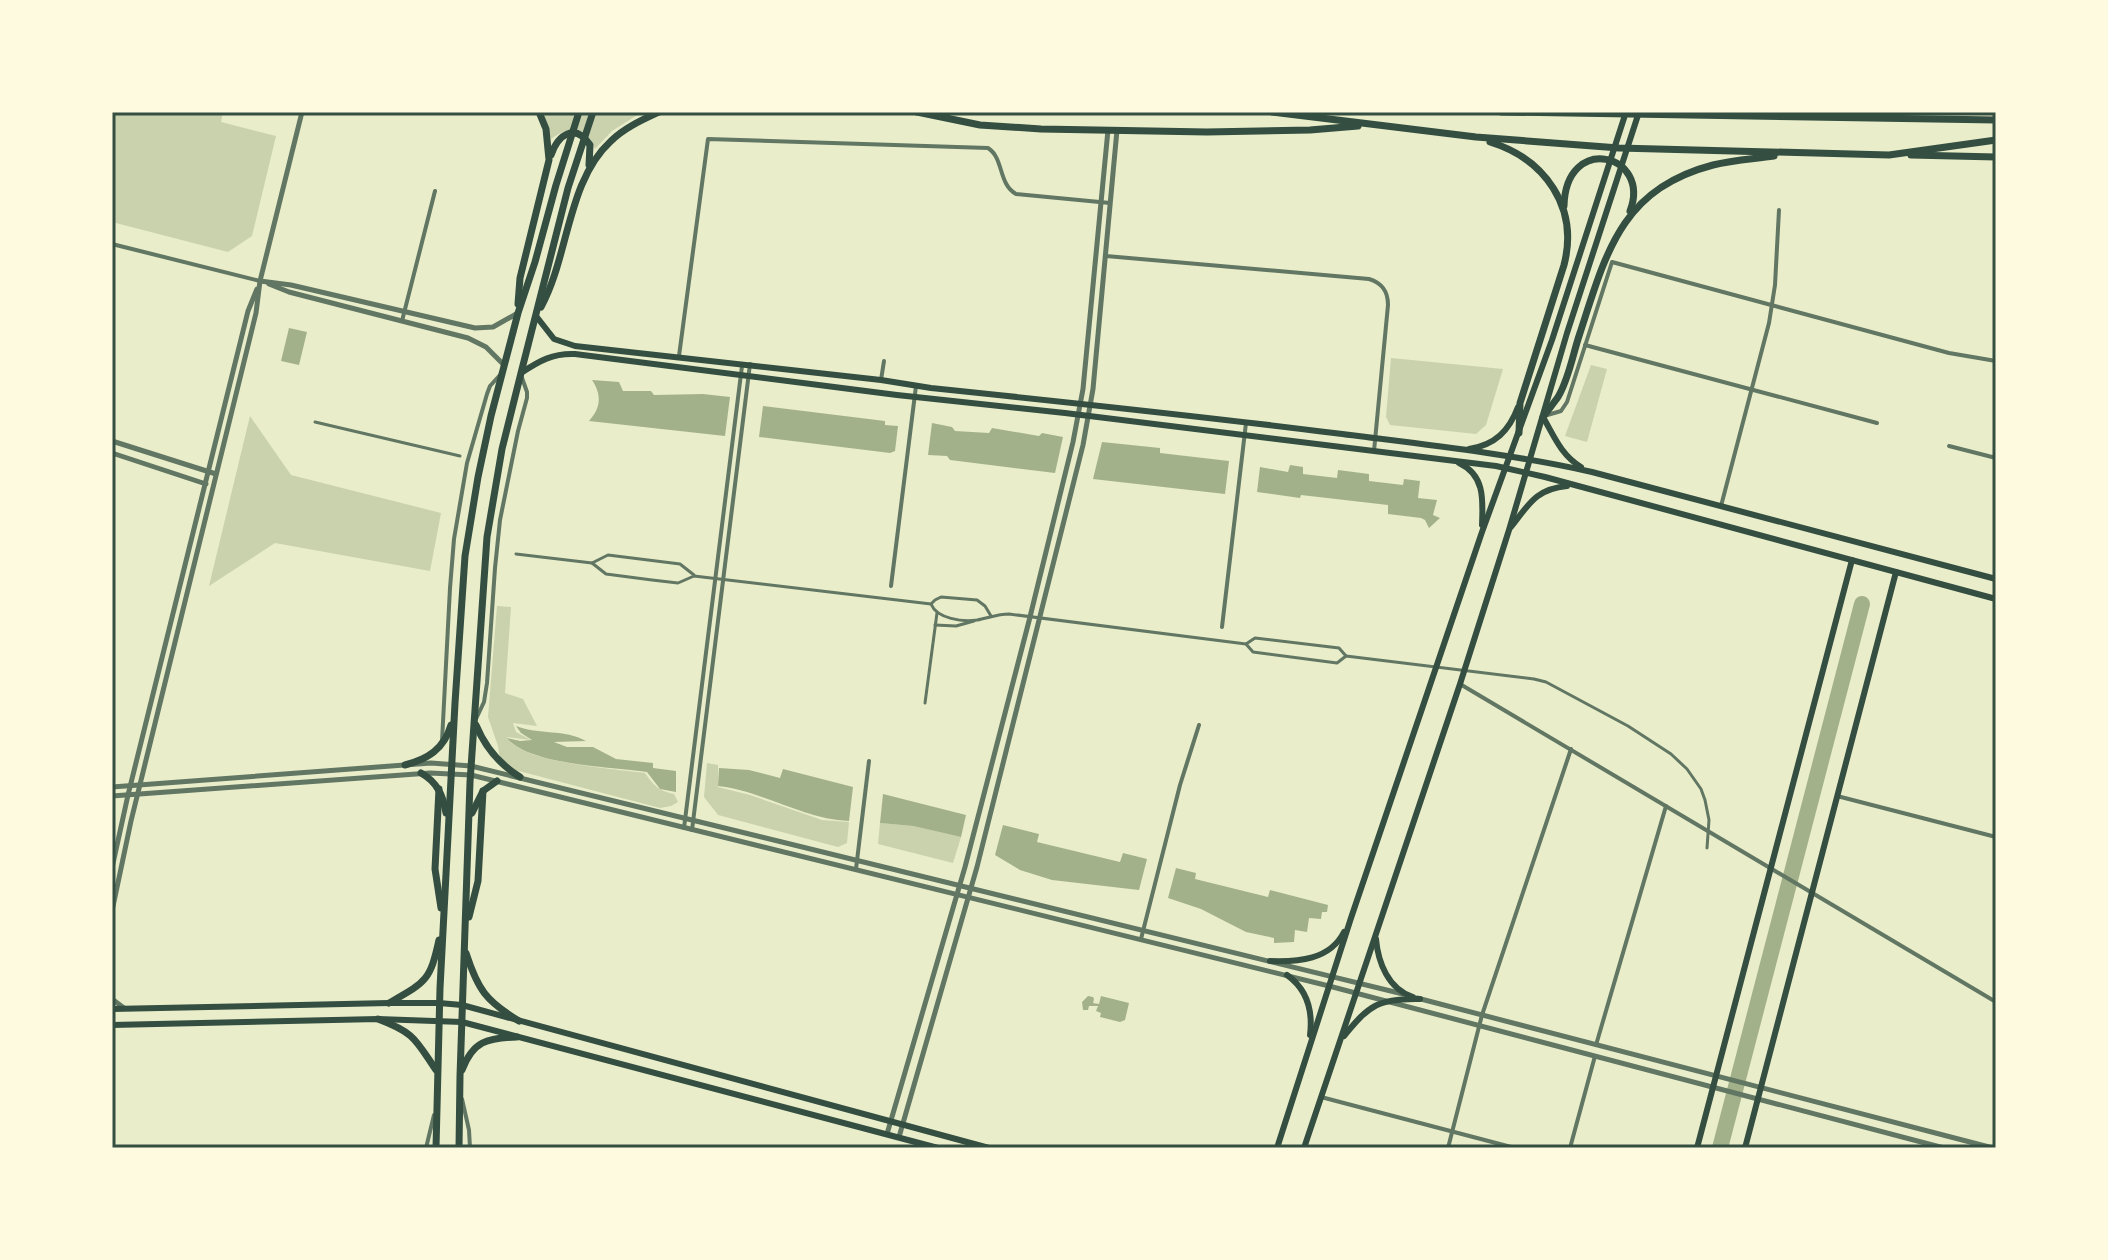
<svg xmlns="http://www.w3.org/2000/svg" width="2108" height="1260" font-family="'Golos Text',sans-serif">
<rect width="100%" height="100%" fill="#e9edc9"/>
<g fill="#cad2ad">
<polygon points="112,112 223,112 221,122 276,136 252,236 228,252 112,222"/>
<path d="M543,112H642L612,131L595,149C585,125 570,125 551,139Z"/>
<polygon points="1391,358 1503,369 1486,425 1476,434 1390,425 1386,417"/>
<polygon points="1591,365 1607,369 1587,442 1565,436"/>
<polygon points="250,416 291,475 441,513 430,571 275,543 209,586"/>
<path d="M497,606L511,607L505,693L523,699L537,726L513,723L516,732L531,740L507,737C519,763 617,769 645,773C654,786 659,791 674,794L678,802L671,806L660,808L515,770L500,760L498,746L488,717Z"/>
<polygon points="707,763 718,765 718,787 750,795 822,820 849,822 847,843 838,847 718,815 704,797"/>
<polygon points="880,823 913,826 961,837 953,863 878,844"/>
</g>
<g fill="#a3b18a">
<polygon points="289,328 307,332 299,365 281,361"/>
<path d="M592,380L619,382L623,391H651L654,395L703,394L730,397L725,436L589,421C601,408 602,395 592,380Z"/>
<polygon points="763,406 885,421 885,425 898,426 895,451 890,453 759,437"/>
<polygon points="932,423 952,427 955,431 989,433 992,428 1039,436 1042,433 1063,437 1055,473 950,460 947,456 928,455"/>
<polygon points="1102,442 1160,448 1160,453 1229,461 1225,494 1093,479"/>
<polygon points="1290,465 1303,467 1303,474 1337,478 1338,470 1369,474 1369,481 1403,485 1404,479 1420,481 1418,498 1437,500 1433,515 1440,518 1429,528 1425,520 1421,518 1388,514 1388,505 1301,495 1300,498 1257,492 1260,467 1288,472"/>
<path d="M516,726C539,735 565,729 586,741L554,742L567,747H593L616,759L653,763V768L676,771V792L660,789L647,772C612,767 529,765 507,738L520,741L532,740L521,733Z"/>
<path d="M719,768L749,770L780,778L783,769L853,787L849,821C803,819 763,791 718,786Z"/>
<polygon points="883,794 966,815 961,837 913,826 880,823"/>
<polygon points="1003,825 1039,834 1037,842 1120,862 1123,853 1147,859 1139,890 1052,880 1020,870 995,855"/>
<polygon points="1176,868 1196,873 1195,879 1268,897 1270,890 1328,905 1327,912 1322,912 1321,919 1309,918 1307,932 1295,930 1294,942 1274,943 1274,938 1246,932 1201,909 1168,898"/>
<polygon points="1088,996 1093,997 1094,999 1093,1003 1099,1004 1101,996 1129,1003 1125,1020 1120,1022 1100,1017 1101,1013 1096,1011 1098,1006 1089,1006 1088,1010 1083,1010 1082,1002"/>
</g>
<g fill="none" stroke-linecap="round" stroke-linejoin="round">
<polyline stroke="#a3b18a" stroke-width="16" points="1720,1148 1862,604"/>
<g stroke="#617663" stroke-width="3">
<polyline points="315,422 460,456"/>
<path d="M516,554L592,563L606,574L652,580L678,583L694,576L931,604C937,619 963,622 977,620C988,618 998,614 1009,614L1246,644L1253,652L1337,663L1346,656L1534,679L1546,682L1628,726L1671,754L1687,769L1701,789L1705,800L1709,820L1707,848"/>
<polyline points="592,563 608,555 680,564 694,575"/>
<polyline points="931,604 935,600 941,597 977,600 985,606 991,616"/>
<polyline points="935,625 956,626 974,621"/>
<polyline points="1246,644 1255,638 1339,648 1346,656"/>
<polyline points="925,703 937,613"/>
</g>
<g stroke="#617663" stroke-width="4">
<polyline points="112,244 260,281"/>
<path d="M1106,256L1369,279C1382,283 1388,291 1388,305L1374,451"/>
<polyline points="402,321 435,191"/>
<polyline points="1585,345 1877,423"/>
<path d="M679,356L708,139L988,148C1004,158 998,184 1016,194L1110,203"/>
<polyline points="881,380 884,361"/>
<polyline points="1544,416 1561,411 1567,402 1612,262 1949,353 1996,361"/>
<polyline points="1949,446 1996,458"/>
<polyline points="1721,506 1769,323 1775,285 1779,210"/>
<polyline points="891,586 916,386"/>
<polyline points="1222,627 1246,423"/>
<polyline points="1460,684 1996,1002"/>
<polyline points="476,719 484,702 487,683 495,568 500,520 518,431 527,398 527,392 521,375"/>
<polyline points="442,741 450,588 454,539 467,463 487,394 490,386 500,375"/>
<polyline points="1837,796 1996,837"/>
<polyline points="684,828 742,366"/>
<polyline points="692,830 750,364"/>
<polyline points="856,869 869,761"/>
<polyline points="1141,939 1180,785 1199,725"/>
<polyline points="1596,1045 1666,806"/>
<polyline points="1321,1097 1515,1148"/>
<polyline points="462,1099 469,1130 470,1148"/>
<polyline points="426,1148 434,1115"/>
<polyline points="1448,1148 1482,1015 1571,749"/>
<polyline points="1570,1148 1595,1056"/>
</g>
<g stroke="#617663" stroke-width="5">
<polyline points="260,281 291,285 475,328 493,327 518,313"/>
<polyline points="269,284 289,292 468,338 486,347 504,365"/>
<polyline points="112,441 216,474"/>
<polyline points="112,453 206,484"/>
<polyline points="112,787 431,763 471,766 1403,994"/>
<polyline points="112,796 430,773 471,775 1329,986 1944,1148"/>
<polyline points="112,868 128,795 248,311 257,289"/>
<polyline points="112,911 131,821 256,313 260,281 302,112"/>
<polyline points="1417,998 1993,1148"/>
<polyline points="112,999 124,1008"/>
<polyline points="887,1134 965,867 1029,621 1073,442 1083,389 1108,130"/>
<polyline points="899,1137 977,867 1083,445 1093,389 1117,130"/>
</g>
<g stroke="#344e41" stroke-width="6">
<path d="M536,316L554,339L575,346L881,380L931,388C1066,402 1200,416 1334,433C1420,444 1507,453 1592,472L1996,579"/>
<path d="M521,373C539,361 553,353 575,354L897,395L1065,413L1496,466L1545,477L1996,599"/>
<path d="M1543,417C1554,436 1561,455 1581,467"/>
<path d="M1469,449C1495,445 1509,431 1518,407"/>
<path d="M1459,463C1485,475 1483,500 1482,525"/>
<path d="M1511,527C1529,504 1536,489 1567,486"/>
<path d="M1376,939C1378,962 1388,989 1413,997"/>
<path d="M1270,961C1298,962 1330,960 1344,932"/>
<path d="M1287,975C1308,990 1313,1011 1310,1035"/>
<polyline points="112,1009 389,1003 439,1003 462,1005 989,1148"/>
<polyline points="112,1025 378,1019 462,1022 938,1148"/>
<path d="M1344,1036C1369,1005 1379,998 1420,999"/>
<polyline points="1277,1148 1351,918 1482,532 1552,340 1626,112"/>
<polyline points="1304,1148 1460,684 1509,530 1567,333 1639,112"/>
<polyline points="1697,1148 1852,560"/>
<polyline points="1745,1148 1896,572"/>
</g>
<g stroke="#344e41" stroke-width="7">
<polyline points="917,112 980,125 1041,129 1207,132 1310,130 1358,126"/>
<polyline points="1272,112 1476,137 1619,148 1889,155 1996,140"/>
<path d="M1490,142C1545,159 1579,207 1564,265L1520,403L1519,433"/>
<path d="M551,155C558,135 575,122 590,145L589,165"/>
<polyline points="1911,155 1996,157"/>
<path d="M1564,206C1566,132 1652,154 1630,211"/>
<polyline points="518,304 520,278 549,160 546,129 539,112"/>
<path d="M541,307C569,256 567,181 611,141C624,128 642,120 659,112"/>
<path d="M1543,417C1548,410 1553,404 1558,397C1569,379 1573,353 1580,333C1606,253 1621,189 1713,165C1733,160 1753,159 1774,156"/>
<path d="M476,725C485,747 499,764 520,777"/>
<path d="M405,765C428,759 444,749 451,725"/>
<path d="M421,773C437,782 443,795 446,813"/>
<polyline points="439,789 435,869 441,908"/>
<polyline points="472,813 483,791 497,781"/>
<polyline points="469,917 478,881 483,791"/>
<path d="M466,953C478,990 486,1001 519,1021"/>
<path d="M389,1003C426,982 430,981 439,940"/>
<path d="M378,1019C415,1033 415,1039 436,1070"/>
<path d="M462,1070C473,1041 487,1038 517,1037"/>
<polyline points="436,1148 440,988 455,703 465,556 478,477 491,416 518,313 535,262 556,185 579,112"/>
<polyline points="459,1148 460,1076 470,782 487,537 502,449 521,373 568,188 593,112"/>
</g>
<polyline stroke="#344e41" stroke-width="7" points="1501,112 1996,120"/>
</g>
<rect width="2108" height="1260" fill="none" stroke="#fefae0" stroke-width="228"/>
<rect x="114" y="114" width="1880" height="1032" fill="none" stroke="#344e41" stroke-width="3"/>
</svg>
